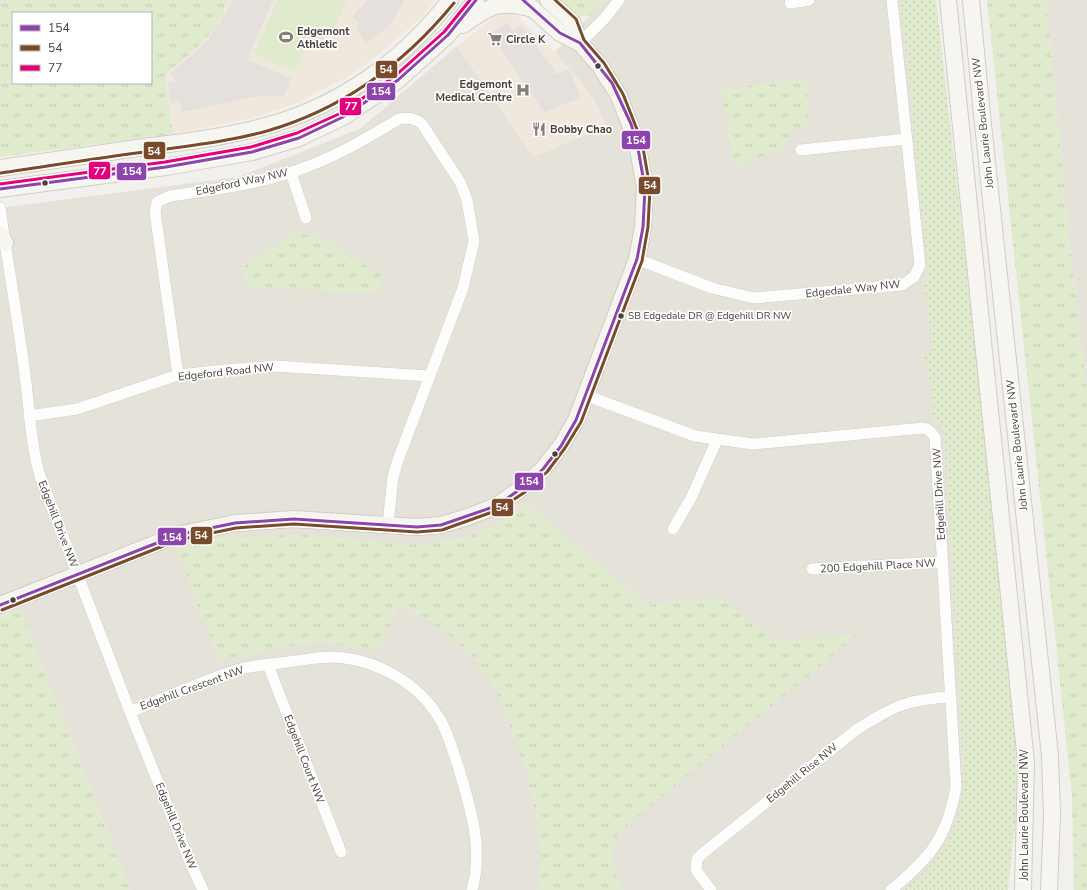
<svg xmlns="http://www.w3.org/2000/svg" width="1087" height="890" font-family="'Nunito Sans',sans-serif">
<defs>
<pattern id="grass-dots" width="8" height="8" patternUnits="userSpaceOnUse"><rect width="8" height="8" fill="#e0ebce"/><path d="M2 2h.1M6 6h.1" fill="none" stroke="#c2cbb2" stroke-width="1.8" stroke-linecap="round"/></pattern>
<pattern id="park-tufts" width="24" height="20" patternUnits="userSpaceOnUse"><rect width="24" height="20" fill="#e0ebce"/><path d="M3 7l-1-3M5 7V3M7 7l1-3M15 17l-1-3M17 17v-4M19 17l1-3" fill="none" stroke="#c2cbb2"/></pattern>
</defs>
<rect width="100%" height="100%" fill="#f2f0ec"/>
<g fill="#e5e2da">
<polygon points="605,0 907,0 937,250 970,810 938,865 908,890 130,890 20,609 0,616 0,208 238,177 361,128 457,46 534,157 594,99 555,52"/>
<polygon points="1046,0 1087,0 1087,391 1069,239"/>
</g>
<g fill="#f1e8dd">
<polygon points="227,0 435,0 423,16 378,55 349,76 295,104 256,117 173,134 165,75 212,32 222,15"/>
<polygon points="508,7 570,68 594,99 607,126 534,157 457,46"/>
</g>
<path fill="url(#grass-dots)" d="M899,0H936L1011,660L1018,797L1008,890H904C947,854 957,834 964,779L945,437C943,427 940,422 930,420V411L934,410L932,388L926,363H923C923,357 929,355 931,350C934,340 926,298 924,286L927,281V266L907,56Z"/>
<g fill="url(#park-tufts)" fill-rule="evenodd">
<path d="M0,0H227C221,33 189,53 165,75L173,134L0,157ZM13,13H151V83H13Z"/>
<polygon points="562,0 605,0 590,16 578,16"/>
<polygon points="987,0 1046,0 1069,239 1087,391 1087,890 1074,890 1072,795"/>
<polygon points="807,78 809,126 793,129 781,149 734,167 722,90"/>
<path d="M296,232L307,235L315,233L383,276C381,286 381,291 370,293L249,287L245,283L244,266Z"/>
<path d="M526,503L647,605L719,597L775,640L857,635L618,833C607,854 610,871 624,890H538C545,832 530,778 510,725C501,702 491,677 474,658C451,633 428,620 399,604L378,652C357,647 336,642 314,643C282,645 251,654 220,662L176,549L218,539L299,534L419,545L462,538L501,523Z"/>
<polygon points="20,609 130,890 0,890 0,617"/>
</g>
<polygon fill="#e0ebce" points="278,0 347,0 333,31 329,30 325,40 312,34 295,72 254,53"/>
<g fill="#e4e1dd">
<polygon points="234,0 273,0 247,60 291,78 289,87 283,96 260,96 181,112 180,102 171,103 167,83 176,81 170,74 208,40"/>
<polygon points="368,0 405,0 388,27 365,44 356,28 359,23 352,17"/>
<polygon points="507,22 513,30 522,26 555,71 551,76 569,69 581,98 544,112 491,34"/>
</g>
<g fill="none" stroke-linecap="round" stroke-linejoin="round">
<defs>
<g id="street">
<polyline points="790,3 809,0"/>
<polyline points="580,43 605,18 619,0"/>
<polyline points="801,150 907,139"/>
<polyline points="291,173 306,218"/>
<path d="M0,208C8,266 19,325 26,383C30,415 31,445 40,476L130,712L190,862L203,890"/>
<polyline points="637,259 712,288 754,298 902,285 914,277 920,265 892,0"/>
<path d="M178,375L155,212L157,202L170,196C210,190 253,185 292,172C330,160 364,140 399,119C408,117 415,118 422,124L460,182L467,200L474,241L463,288L398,460L393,477L388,525"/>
<path d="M585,395L695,436L753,444L923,428L929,430L935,437L956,787C947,838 930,858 891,890"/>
<polyline points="29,416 77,409 178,375 225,370 275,366 429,376"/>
<polyline points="673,529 691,498 717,440"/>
<polyline points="812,569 943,562"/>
<polyline points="268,665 341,852"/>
<path d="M130,712C165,698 204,680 240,669C255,665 272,664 288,662C303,660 318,657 333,657C377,659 421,684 442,723C449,737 453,751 458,766C470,806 484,848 472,890"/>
<path d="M711,890L696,870L697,859L702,854L856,730C892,707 907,699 951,697"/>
</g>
<g id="secondary">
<polyline points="948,0 1026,762 1023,890"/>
<polyline points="971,0 982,115 1050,756 1052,816 1049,890"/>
<polyline points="525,2 560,33 580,43"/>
<path d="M463,25C491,5 499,0 533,9"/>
<path d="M0,168C48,161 96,154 144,147C185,142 226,137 266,126C340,106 404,60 450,0"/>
<polyline points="0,189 166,167 252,152 299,138 343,117 398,80 448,35 476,0"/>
<polyline points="0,234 5,243"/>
<polyline points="0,605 177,535 235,523 294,519 417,527 441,525 468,517 496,506 522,488 543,469 561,446 576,420 637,259 643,227 645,188 637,143 619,96 600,66 580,43 572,22 548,0"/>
</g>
</defs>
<use href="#street" stroke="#d0ceca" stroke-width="12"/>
<use href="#secondary" stroke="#d0cdc3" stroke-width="18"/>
<use href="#street" stroke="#fdfdfc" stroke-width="11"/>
<use href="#secondary" stroke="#f7f5f0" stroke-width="16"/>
<defs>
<g id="bus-1">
<polyline points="0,189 166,167 252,152 299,138 343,117 398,80 448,35 476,0"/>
<polyline points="0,605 177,535 235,523 294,519 417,527 441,525 496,506 522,488 543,469 561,446 576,420 637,259 643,227 645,188 637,143 631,124 612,83 580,43 560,33 523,0"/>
</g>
<g id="bus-2">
<path d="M1,173C49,166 97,158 145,152C186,146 227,142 267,131C343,109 404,64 454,3"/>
<polyline points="2,610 178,540 236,528 294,524 417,532 442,530 498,510 525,492 547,472 565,448 581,422 642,261 648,227 650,188 642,142 623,94 604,63 584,40 576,19 555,0"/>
</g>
<polyline id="bus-3" points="0,184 165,162 251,147 297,133 341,113 395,76 444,32 470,0"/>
</defs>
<use href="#bus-1" stroke="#fff" stroke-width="6"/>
<use href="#bus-2" stroke="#fff" stroke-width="6"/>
<use href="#bus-3" stroke="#fff" stroke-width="6"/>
<use href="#bus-1" stroke="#8e44ad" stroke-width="3"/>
<use href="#bus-2" stroke="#7a4b2a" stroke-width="3"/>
<use href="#bus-3" stroke="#e5007d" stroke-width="3"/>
</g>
<defs>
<symbol id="stadium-bare" viewBox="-9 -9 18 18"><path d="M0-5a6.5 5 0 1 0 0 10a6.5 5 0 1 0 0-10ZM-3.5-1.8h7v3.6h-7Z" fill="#847f77" stroke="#fff" stroke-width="2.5" paint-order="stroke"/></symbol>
<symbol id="supermarket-bare" viewBox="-9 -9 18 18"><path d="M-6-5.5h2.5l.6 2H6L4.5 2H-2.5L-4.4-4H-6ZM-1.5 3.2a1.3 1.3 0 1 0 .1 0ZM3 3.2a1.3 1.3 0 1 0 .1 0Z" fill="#847f77" stroke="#fff" stroke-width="2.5" paint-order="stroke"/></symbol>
<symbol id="hospital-bare" viewBox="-9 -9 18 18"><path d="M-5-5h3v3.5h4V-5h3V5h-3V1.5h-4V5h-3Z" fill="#847f77" stroke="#fff" stroke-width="2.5" paint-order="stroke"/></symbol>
<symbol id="restaurant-bare" viewBox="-9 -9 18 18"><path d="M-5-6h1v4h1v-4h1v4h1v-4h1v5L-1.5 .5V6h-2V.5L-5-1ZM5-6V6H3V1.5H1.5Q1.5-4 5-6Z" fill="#847f77" stroke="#fff" stroke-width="2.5" paint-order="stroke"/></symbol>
</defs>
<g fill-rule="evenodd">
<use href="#stadium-bare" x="276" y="27" width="20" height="20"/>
<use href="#supermarket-bare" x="485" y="29" width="20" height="20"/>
<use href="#hospital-bare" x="513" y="80" width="20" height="20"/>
<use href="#restaurant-bare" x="529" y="119" width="20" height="20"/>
</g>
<g fill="#484238" stroke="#fff" stroke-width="1.5">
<circle cx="598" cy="66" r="3.5"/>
<circle cx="45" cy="183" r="3.5"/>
<circle cx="621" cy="316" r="3.5"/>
<circle cx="555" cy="454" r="3.5"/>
<circle cx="13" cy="600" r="3.5"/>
</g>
<g text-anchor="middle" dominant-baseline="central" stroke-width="3.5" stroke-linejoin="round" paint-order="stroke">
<g font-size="10" fill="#484238" stroke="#fff" text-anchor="start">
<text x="628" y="316">SB Edgedale DR @ Edgehill DR NW</text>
</g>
<g font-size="11" font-weight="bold" fill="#484238" stroke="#fff" text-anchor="start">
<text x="297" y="31">Edgemont<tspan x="297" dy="13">Athletic</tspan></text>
<text x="506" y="39">Circle K</text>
<text x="512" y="84" text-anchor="end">Edgemont<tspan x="512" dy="13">Medical Centre</tspan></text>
<text x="550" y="129">Bobby Chao</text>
</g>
<g font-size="11" fill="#484238" stroke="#fff">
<text transform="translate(983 123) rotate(-96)">John Laurie Boulevard NW</text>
<text transform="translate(242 182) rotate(-12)">Edgeford Way NW</text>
<text transform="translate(853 289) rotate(-6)">Edgedale Way NW</text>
<text transform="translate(226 372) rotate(-6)">Edgeford Road NW</text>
<text transform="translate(1017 445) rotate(-96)">John Laurie Boulevard NW</text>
<text transform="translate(939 494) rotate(-93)">Edgehill Drive NW</text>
<text transform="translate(58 524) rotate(69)">Edgehill Drive NW</text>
<text transform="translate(878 566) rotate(-3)">200 Edgehill Place NW</text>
<text transform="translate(192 688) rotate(-20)">Edgehill Crescent NW</text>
<text transform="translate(304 759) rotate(69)">Edgehill Court NW</text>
<text transform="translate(802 773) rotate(-39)">Edgehill Rise NW</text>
<text transform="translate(1024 815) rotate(-90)">John Laurie Boulevard NW</text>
<text transform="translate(176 826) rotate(68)">Edgehill Drive NW</text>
</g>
</g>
<g stroke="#fff" stroke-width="1.5">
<rect x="375" y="60" width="23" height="19" rx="4" fill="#7a4b2a"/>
<rect x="366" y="82" width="30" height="19" rx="4" fill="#8e44ad"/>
<rect x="339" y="97" width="23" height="19" rx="4" fill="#e5007d"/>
<rect x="621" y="130" width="30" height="20" rx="4" fill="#8e44ad"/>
<rect x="143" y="141" width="23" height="19" rx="4" fill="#7a4b2a"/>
<rect x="88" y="161" width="23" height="19" rx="4" fill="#e5007d"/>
<rect x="116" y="162" width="31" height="19" rx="4" fill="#8e44ad"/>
<rect x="638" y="176" width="23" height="19" rx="4" fill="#7a4b2a"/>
<rect x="514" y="472" width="30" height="19" rx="4" fill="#8e44ad"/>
<rect x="491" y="498" width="23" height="19" rx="4" fill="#7a4b2a"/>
<rect x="190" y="526" width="23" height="19" rx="4" fill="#7a4b2a"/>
<rect x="157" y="527" width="30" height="19" rx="4" fill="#8e44ad"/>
</g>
<g font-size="11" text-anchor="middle" font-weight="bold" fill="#fff">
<text x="386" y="73">54</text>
<text x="381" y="95">154</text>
<text x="351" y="110">77</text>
<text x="636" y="144">154</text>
<text x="154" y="155">54</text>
<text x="100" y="175">77</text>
<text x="132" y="175">154</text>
<text x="650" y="189">54</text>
<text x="529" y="485">154</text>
<text x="502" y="511">54</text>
<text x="201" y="539">54</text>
<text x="172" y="541">154</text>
</g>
<rect x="12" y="12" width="140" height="72" fill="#ffffff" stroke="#b6b3af"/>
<rect x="20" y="25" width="20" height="6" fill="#8e44ad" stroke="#b6b3af"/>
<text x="48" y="32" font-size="12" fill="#484238">154</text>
<rect x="20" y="45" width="20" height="6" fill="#7a4b2a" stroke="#b6b3af"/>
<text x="48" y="52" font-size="12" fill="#484238">54</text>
<rect x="20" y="65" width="20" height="6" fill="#e5007d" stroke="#b6b3af"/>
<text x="48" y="72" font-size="12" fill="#484238">77</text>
</svg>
